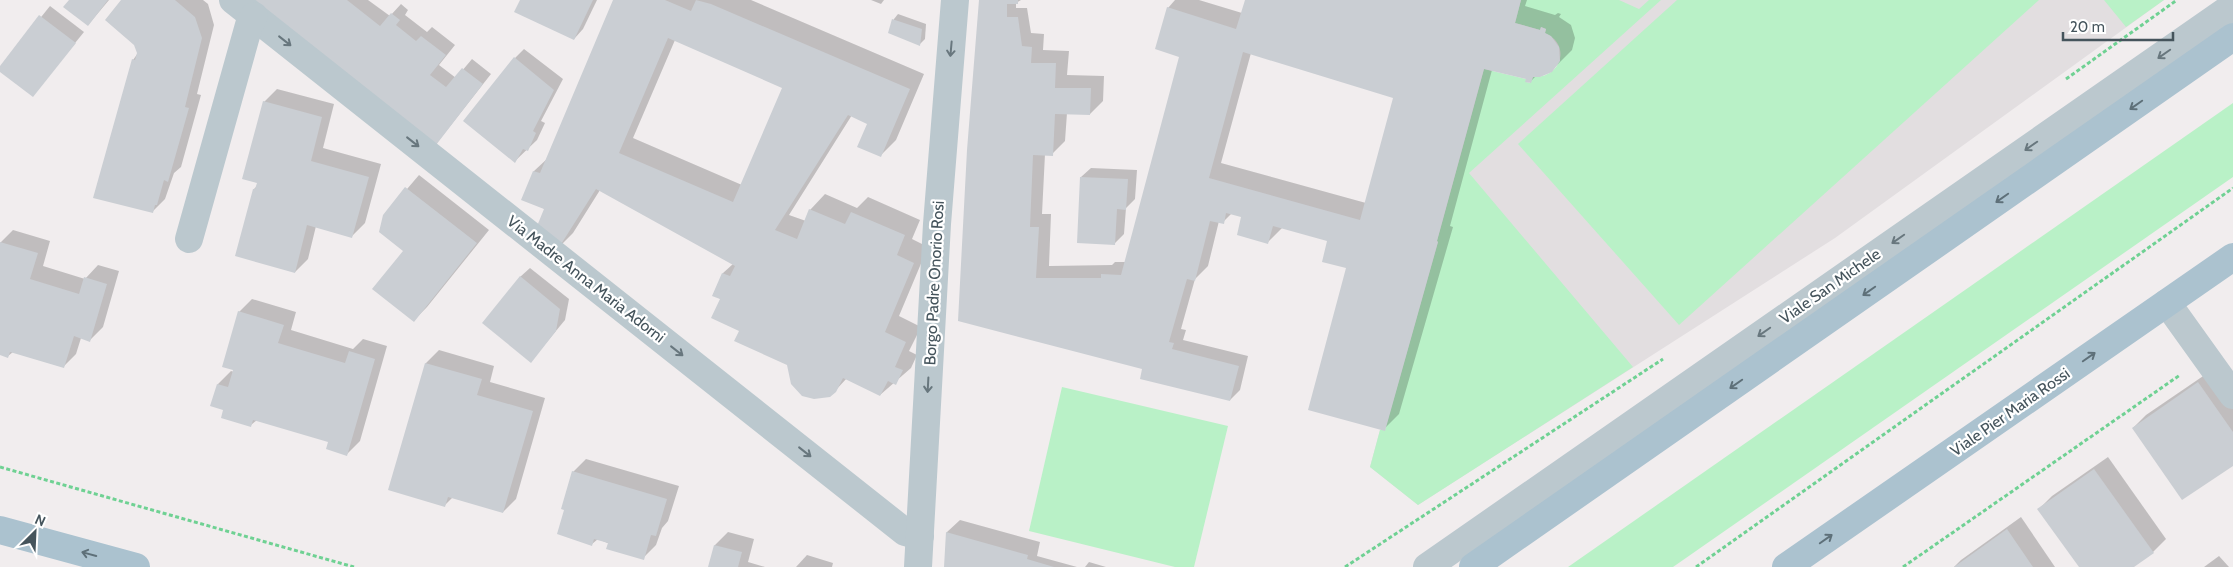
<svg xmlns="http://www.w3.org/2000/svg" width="2233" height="567" font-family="Cabin,sans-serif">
<rect width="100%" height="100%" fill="#f1edee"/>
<polygon fill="#e2dee0" points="1562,0 2164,0 1835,238 1418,505 1370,467 1380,430 1385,430 1438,242 1437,241 1484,69 1530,83 1533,77 1558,77 1563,55"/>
<g fill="#b9f1c7">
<path d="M1521,0H1619L1639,9L1649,0H1661L1469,173L1633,367L1418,505L1370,467L1380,430H1385L1438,242L1437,241L1484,69L1526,79V82L1530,83L1533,77C1561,78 1572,45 1545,33L1546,29L1541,27L1540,30L1515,23Z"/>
<polygon points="1677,0 2039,0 1679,325 1518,144"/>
<polygon points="2104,0 2164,0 2126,27"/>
<polygon points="2233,103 2233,177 1673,567 1568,567"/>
<polygon points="1062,387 1228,426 1194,567 1175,567 1029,531"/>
</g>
<g fill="#0003" fill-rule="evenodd">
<polygon points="70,0 109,0 88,25"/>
<polygon points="122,0 203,0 208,4 214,25 197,94 201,95 181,167 174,173 165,199 152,212 133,60 138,53"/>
<polygon points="253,0 368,0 390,16 401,4 408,10 405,15 427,32 432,27 455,45 439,65 456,78 472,59 491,74 436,144"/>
<polygon points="521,0 597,0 583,29 574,39"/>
<path d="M614,0H751L924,74L896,140L881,155L869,123L852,115L789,215L806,221L810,210L825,194L857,208L868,197L920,220L912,239L928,247L899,316L921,327L909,351L917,355L911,368L880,395L847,378L835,391L788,364L741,330L721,299L713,295L723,273L733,264L600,190L573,233L558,248L545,209L523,199L534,171L548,158ZM675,40L784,87L742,185L633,138Z"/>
<polygon points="871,0 884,0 881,4"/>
<path d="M980,0H1021L1016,3V8H1027L1031,33L1044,34L1043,50L1069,51L1067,75L1104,76L1103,101L1090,114L1067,113L1065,141L1052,154H1045L1042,214H1051L1049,266L1112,265L1115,262H1126L1181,56L1168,8L1175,0H1199L1242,13L1246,0H1527L1525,6L1555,15L1558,13L1561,14L1559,17L1571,25L1575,38L1572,50L1556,66L1537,75L1530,82L1528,78L1492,70L1450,226L1453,227L1399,414L1384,429L1348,268L1329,240L1283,227L1268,242L1243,216L1232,213L1223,222L1219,221L1208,266L1195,279L1181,329L1186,330L1183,340L1248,356L1240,390L1230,400L1144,368L960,320ZM1251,53L1394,97L1366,203L1221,163Z"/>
<polygon points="50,6 84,32 33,95 0,71 0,68"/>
<polygon points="898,14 926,24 925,39 920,44 889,32 894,19"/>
<polygon points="524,49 563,79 541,121 545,123 537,140 515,161 515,58"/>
<polygon points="277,89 334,104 323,148 381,164 365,223 352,236 316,226 308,259 295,272 254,189 257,186 264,102"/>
<polygon points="1091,168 1137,170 1135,199 1126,208 1124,234 1115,243 1081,177"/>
<polygon points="419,175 489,230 427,307 414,320 404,251 384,216"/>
<polygon points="13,230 50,241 43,266 85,279 98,265 119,271 103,327 90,340 81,338 76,354 63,367 13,352 8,356 0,354 0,243"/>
<polygon points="530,268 569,299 565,320 531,361 520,277"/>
<polygon points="252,299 296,312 291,330 353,349 363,339 387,346 360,441 347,454 330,441 257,420 251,425 224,409 218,384 231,371 234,372 239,312"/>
<polygon points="439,350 494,366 490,382 545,398 516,499 503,512 453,497 445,505 390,489 426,363"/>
<polygon points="2212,370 2233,401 2233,464 2133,428 2146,415"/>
<polygon points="2108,457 2166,539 2153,552 2132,567 2080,567 2039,509 2052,496"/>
<polygon points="586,459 679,486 668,521 662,528 656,545 643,558 598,539 592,544 566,509 573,472"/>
<polygon points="2021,517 2055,567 1954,567 1961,560"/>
<polygon points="960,520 1040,542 1037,556 1077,567 945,567 947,532"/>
<polygon points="728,532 754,539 748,562 765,567 709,567 715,545"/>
<polygon points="807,555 833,563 832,567 796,567"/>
<polygon points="2219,556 2229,567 2204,567"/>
<polygon points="1089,562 1106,567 1085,567"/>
</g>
<g fill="#caced3" fill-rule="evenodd">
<polygon points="69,0 108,0 88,26 63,7"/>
<polygon points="121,0 175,0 195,17 202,38 185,107 189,108 168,182 164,180 157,205 155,205 153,213 93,198 132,59 135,60 137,53 134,45 105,20"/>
<polygon points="251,0 347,0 380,26 391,13 400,20 396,25 416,41 421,36 446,55 430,75 446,87 462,68 483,84 436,145"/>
<polygon points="520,0 593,0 574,40 514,12"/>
<path d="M613,0H665L691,11L696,0L711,4L910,89L881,157L857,147L867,124L848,115L775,230L797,239L809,209L845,224L851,212L905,235L897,255L914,263L885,332L906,342L895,367L903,370L896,385L888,381L880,396L843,378L836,392L830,397L814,399L802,396L791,384L787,365L734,341L739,331L711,318L720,299L712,296L722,273L730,276L735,266L596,189L558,249L535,231L544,209L521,200L533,171L540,173ZM668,38L782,88L733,202L619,153Z"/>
<path d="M979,0H1018V4H1007V17H1018L1022,46L1032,47L1031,63H1056L1055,88H1091L1090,115L1055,114L1053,156L1033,155L1030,227H1039L1036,278H1101V274L1121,275L1179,57L1155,49L1167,7L1236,29L1245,0H1521L1515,23L1540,30L1541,27L1546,29L1545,33L1551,36L1559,47L1560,61L1552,72L1540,77H1533L1531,83L1525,82L1526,79L1484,69L1437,241L1438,242L1385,431L1308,410L1346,268L1322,262L1327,241L1273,226L1268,244L1237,235L1241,217L1226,213L1224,224L1210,221L1195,281L1187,279L1169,342L1174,343L1172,349L1239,366L1230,401L1140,379L1142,369L958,321L967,150ZM1243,52L1393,98L1360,220L1209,178Z"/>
<polygon points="39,15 76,43 33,97 0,72 0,66"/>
<polygon points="892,19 922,29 920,46 888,33"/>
<polygon points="514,57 554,90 533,131 536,133 528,151 523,149 515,163 463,121"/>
<polygon points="263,101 322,117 311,161 369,177 352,238 307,225 295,273 235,256 253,189 255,189 257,183 242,179"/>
<polygon points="1080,177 1128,179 1126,210 1117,209 1115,245 1077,243"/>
<polygon points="405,187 477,243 414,322 372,289 403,251 379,232 383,215"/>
<polygon points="0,242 38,253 30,279 79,294 84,277 107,284 90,342 74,336 64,368 10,352 8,358 0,355"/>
<polygon points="520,276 560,309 556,331 531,363 482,323"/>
<polygon points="238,311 284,325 278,343 345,363 349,351 375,359 347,456 326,449 328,442 253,420 251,427 221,418 223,410 210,406 217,384 228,387 233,370 222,367"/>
<polygon points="425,363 482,379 477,395 533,411 503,513 448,497 445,507 388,490"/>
<polygon points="2198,382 2233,432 2233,466 2182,500 2132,428"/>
<polygon points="2094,469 2154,553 2134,567 2079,567 2037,509"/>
<polygon points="572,471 667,499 656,536 651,535 644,560 606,549 608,543 594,539 592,546 557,534 564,510 561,509"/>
<polygon points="2007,529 2033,567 1954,567"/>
<polygon points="946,532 1028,555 1027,559 1054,567 944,567"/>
<polygon points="714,545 742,552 738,567 708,567"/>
</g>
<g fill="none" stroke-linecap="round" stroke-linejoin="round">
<g stroke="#6fd193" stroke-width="3" stroke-dasharray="4 2.5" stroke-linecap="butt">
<polyline points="2066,79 2177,0"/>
<polyline points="0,467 354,567"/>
<polyline points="1345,567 1663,359"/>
<polyline points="1696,567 2233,188"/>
<polyline points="1903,567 2180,375"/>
</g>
<g stroke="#bbc8ce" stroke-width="28">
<polyline points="233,0 905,532 920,536"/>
<polyline points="189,239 249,25 254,16"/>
<polyline points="2167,303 2233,395"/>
<polyline points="918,567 937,224 955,0"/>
<polyline points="1427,567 2233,6"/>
</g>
<g stroke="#abc2cf" stroke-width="28">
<polyline points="0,530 136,567"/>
<polyline points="1473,567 2233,37"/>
<polyline points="1786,567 2233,257"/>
</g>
</g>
<defs><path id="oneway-shaft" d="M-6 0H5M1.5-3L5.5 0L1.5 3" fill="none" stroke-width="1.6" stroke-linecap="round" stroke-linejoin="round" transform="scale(1.25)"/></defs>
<g stroke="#68777e">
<use href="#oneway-shaft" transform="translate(285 41) rotate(38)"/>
<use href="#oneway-shaft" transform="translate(951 49) rotate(95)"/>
<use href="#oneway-shaft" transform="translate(2164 54) rotate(145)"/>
<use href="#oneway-shaft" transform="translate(413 142) rotate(38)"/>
<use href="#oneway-shaft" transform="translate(2031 146) rotate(145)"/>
<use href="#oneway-shaft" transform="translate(1898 239) rotate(145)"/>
<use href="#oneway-shaft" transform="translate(1764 332) rotate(145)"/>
<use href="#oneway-shaft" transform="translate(677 351) rotate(38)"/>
<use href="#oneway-shaft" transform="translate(928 385) rotate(93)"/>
<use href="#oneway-shaft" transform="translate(805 452) rotate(38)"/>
</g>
<g stroke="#5e7079">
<use href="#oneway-shaft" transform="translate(2136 105) rotate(145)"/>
<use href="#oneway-shaft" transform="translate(2002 198) rotate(145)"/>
<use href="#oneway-shaft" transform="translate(1869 291) rotate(145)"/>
<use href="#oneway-shaft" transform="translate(2089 357) rotate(-35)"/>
<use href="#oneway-shaft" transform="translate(1736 384) rotate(145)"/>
<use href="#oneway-shaft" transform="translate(1826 539) rotate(-35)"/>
<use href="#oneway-shaft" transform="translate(89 554) rotate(-165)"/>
</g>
<g text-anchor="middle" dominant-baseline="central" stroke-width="4.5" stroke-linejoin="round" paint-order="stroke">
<g font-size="16" fill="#45545c" stroke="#fff">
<text transform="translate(586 279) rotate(38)">Via Madre Anna Maria Adorni</text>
<text transform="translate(934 283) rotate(-87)">Borgo Padre Onorio Rosi</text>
<text transform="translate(1830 286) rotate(-35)">Viale San Michele</text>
<text transform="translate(2010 412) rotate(-35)">Viale Pier Maria Rossi</text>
</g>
</g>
<g transform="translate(35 532) rotate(24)" stroke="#ffffff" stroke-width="4" paint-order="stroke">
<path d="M0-4L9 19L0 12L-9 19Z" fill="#45545c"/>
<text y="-8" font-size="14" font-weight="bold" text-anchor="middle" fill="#45545c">N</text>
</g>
<path d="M2063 32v8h110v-8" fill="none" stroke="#45545c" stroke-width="2.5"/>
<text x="2070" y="32" font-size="15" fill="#45545c" stroke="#ffffff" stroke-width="4" paint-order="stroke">20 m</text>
</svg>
